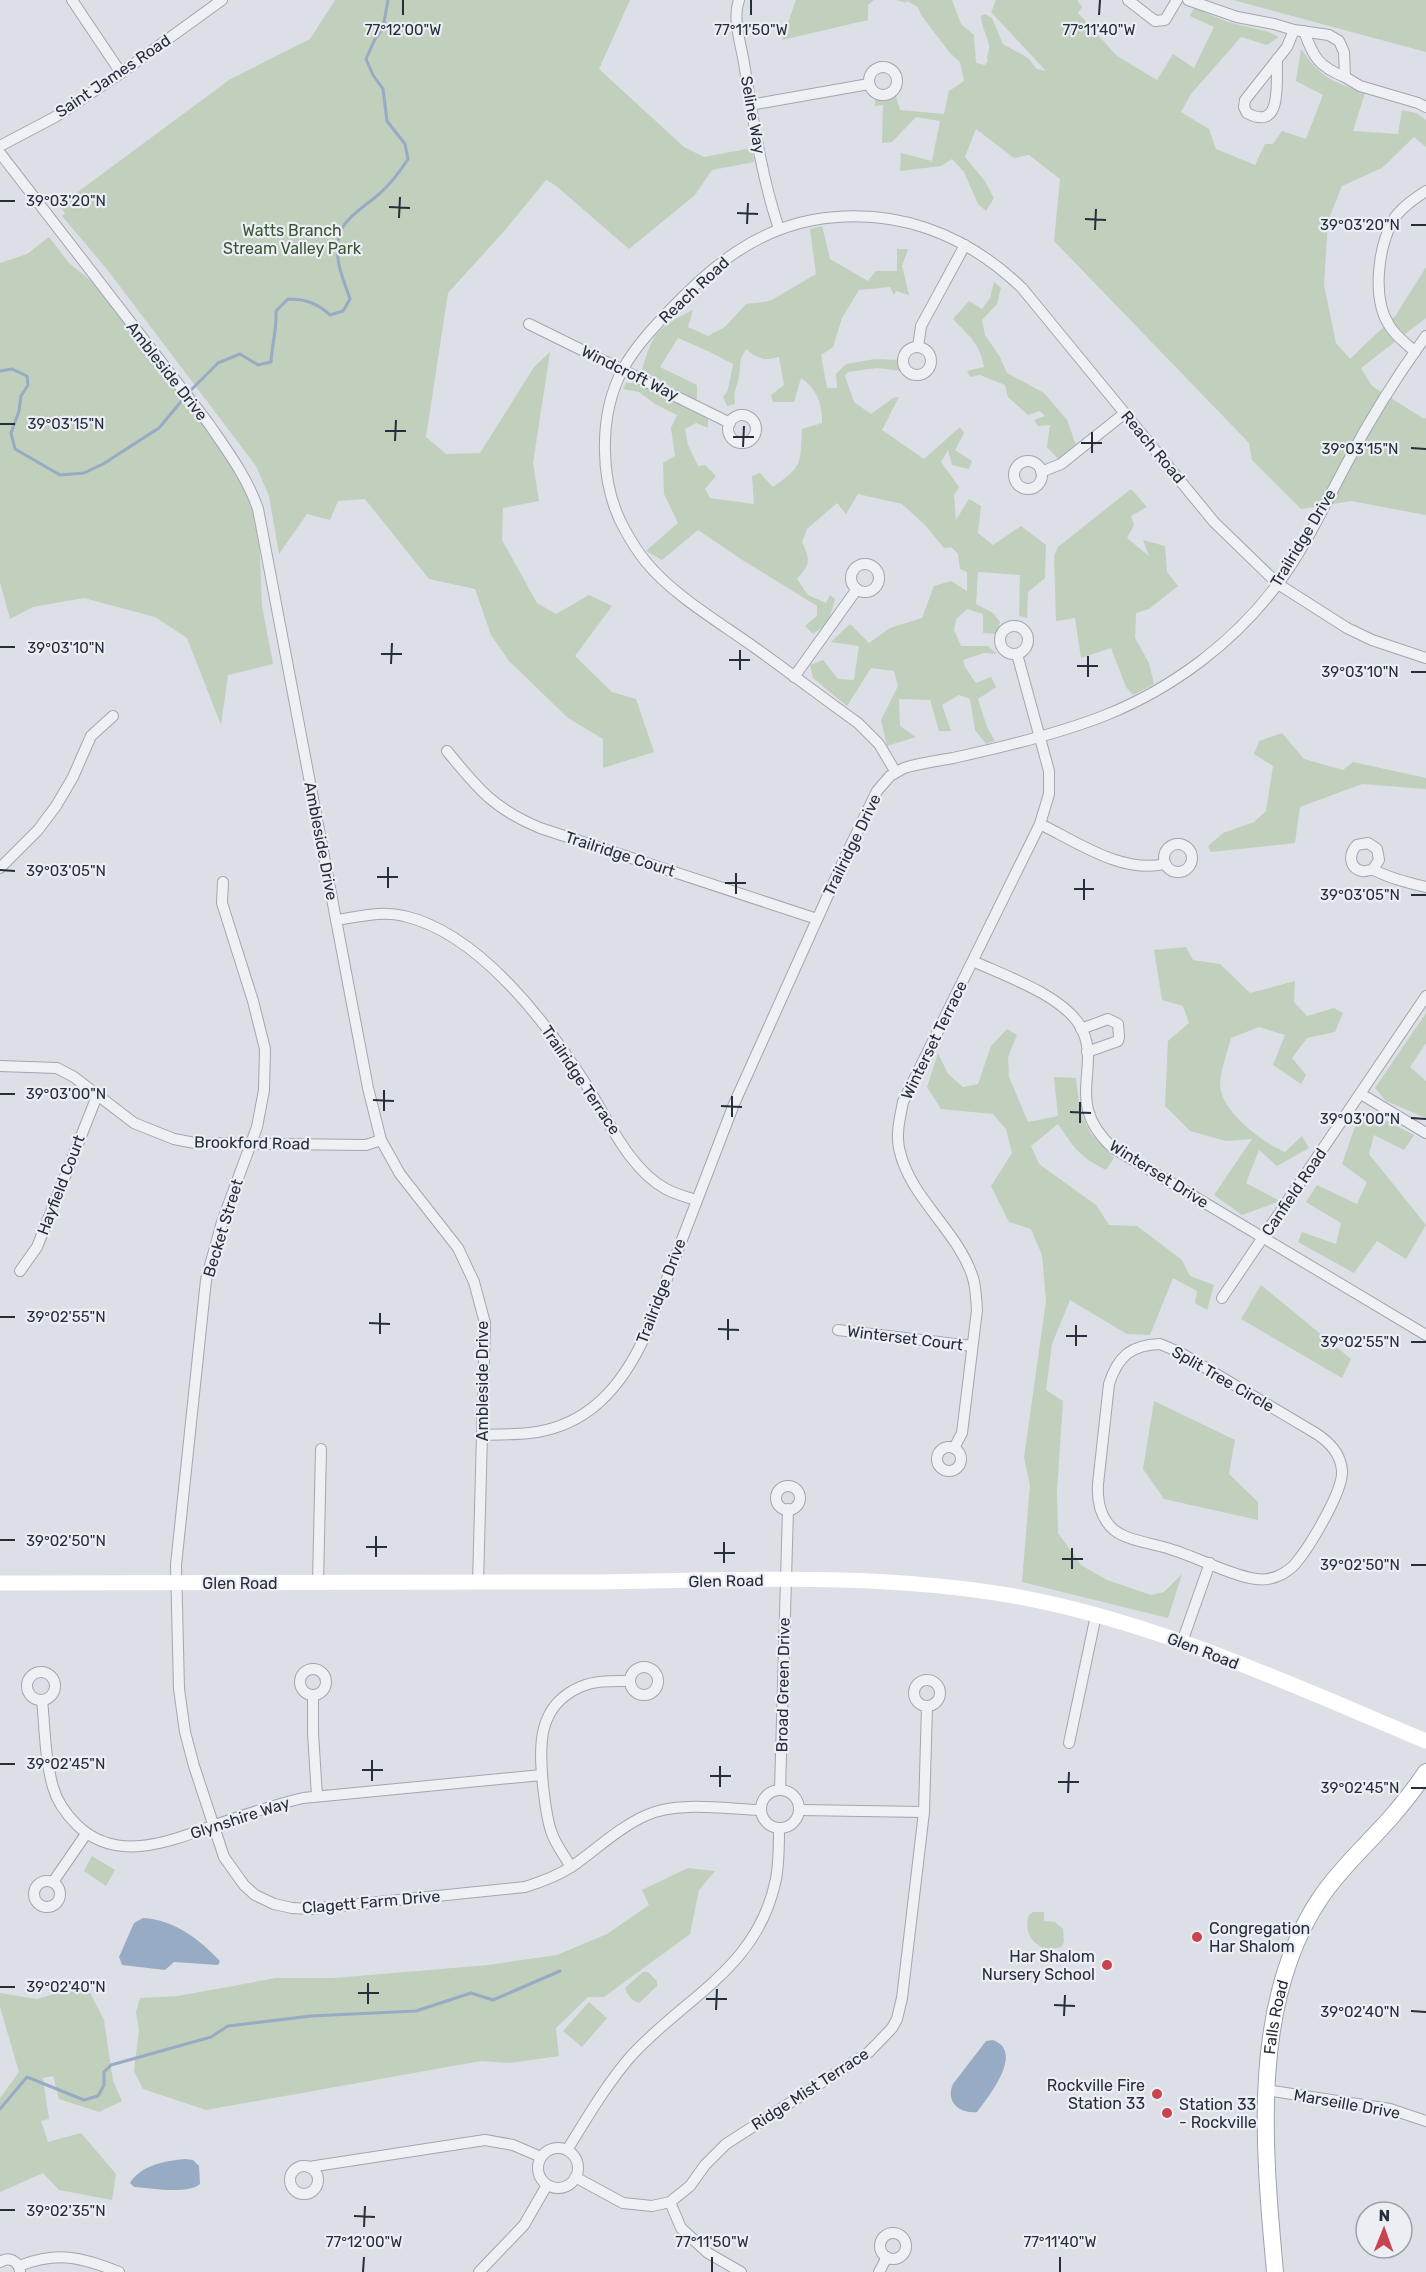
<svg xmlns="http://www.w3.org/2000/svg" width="1426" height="2272" font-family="Rubik,sans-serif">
<rect width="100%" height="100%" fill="#dcdfe5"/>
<g fill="#c1cfbd">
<polygon points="335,0 630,0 599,69 684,147 704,157 752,148 754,162 712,170 695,195 629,249 555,185 546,180 506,229 448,293 426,437 446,454 480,453 534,367 550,352 533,463 539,501 503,508 502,540 537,603 556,614 589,595 612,606 575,656 612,692 636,699 654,752 603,768 603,739 568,718 509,661 491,635 475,589 429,579 365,499 338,501 330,520 307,514 279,554 269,496 256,466 106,268 62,216 65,213 59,206 229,80 310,39"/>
<polygon points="796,0 874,0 868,5 868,20 782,40"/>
<path d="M896,0H952L961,24L974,35L976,63L985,65L988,61C985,54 990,54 989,46C988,36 981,27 981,16L985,14L992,18L1003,44L1028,58L1037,69L1046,71L991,12L996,0H1077L1082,7L1078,13L1117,56L1157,80L1173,54L1194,68L1214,27L1190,16L1194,8L1228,22L1269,32L1279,37L1267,45L1241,37L1191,94L1181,112L1209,129L1216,149L1255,165L1265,144H1273L1282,131L1306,139L1323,95L1296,81L1301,49C1321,78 1333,82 1365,93L1353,131L1398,134L1402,110L1416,113L1426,120V147L1414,137L1382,168L1342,186L1328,221L1324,285L1336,343L1350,359L1396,315L1426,267V318L1361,368L1372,386L1424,419L1426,418V515L1351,501L1301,509L1252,460L1249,443L1054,241L1060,179L1029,155L1014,158L976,129L965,157L984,180L994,198L986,211L978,204L964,172L952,159L941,166L900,171L901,153L932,161L940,121L916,117L892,142L882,143L883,105L875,106V100L886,101L896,96L900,110L944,114L949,91L964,81L960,62L950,53L921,15L918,7L907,1L906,3Z"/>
<polygon points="1233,0 1426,0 1426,52"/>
<path d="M822,226L830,259L868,281L876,271H897V249H908L902,266L909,295L896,291L894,295L890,287L859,290L842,318L833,347L821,355L827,388H837L836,374L846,364L875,359L900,360L902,371L877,368L848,372L845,376L854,402L871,414L893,398L899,397L882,430L924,459L960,427L964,433L955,450L972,461L969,469L952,465L948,450L941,462L959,487L954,495L956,520L969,499L981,506L978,533L993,545L1021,526L1046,545L1045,578L1028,592L1027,618L1019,616L1020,575L978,572L976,604L993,613L1000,622L997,634L983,633V614L967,609L956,619L954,630L961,646H988L997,654L984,653L963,660L965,667L976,683L991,677L996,687L978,699L987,727L995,741L986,744L975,730L970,699L959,695L942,705L951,731H939L930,700L899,699L900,726L916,737L887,746L881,720L898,686L894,671L871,668L847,706L813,678L810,665L823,660L838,679L854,680L859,646L831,642L850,624L869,643L890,628L922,618L934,586L951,581L967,591V572L960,569L958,554L951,547L944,548L925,525L902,504L858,494L846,514L837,503L807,529L802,542C811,562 810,563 797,579L808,595L826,603L830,595L835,599L828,623L813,634L805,626L817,616V606L744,561L698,530L662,560L646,551L678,523L664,494L663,463L675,456L671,428L677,415L655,404L639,392L623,389L626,383H639L708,418V428L696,423L685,429L688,445L698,466L705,465L716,476L705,489L710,498L754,504L752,476L760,473L773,487C803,466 800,464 802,429L822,423C823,405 816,387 801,378L794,402H773L771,395L784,385L779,357C765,361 757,359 746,349C737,365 742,361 739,376C737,389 733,389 735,404L727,406L723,397L728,390L733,364L710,352L678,338L660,367L697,385V401L642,370C653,332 658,327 693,310L688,327L708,336L725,327L746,304L770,301L816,274L810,229Z"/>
<polygon points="49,237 69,263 108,295 209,424 258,509 262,606 273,664 228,675 221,725 187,638 155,617 84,598 33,607 10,619 0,582 0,263 27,254"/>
<path d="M994,282L1001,288L997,304L982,320L985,335L1000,357L1007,373L1044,393L1067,420L1076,445L1058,459L1047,447L1050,425L1038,426L1034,420L1045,416L1040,411L1028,415L1008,397L1005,385L980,375L970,377L967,371L984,367C980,343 968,335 953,319L969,301L982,309L990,298Z"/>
<polygon points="1131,489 1147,507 1131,516 1134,525 1127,538 1149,556 1143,540 1165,546 1167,572 1178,586 1149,609 1136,613 1135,638 1149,663 1154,684 1133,695 1126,687 1111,648 1081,658 1075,618 1056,621 1054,556 1058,547"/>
<polygon points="1282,733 1304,759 1343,770 1353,762 1426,778 1426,789 1362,784 1300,807 1295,843 1211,852 1208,846 1223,833 1254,822 1266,811 1273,766 1254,754 1259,741"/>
<path d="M1186,947L1193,960L1220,964L1250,993L1295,981L1294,1002L1307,1016L1334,1008L1343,1013L1335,1032L1307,1038L1292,1058L1306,1075L1301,1084L1273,1065L1285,1035L1259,1027L1231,1038C1227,1053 1221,1069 1220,1084C1220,1111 1263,1143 1285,1152L1302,1136L1309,1148L1277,1166L1259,1150L1246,1183L1280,1201L1242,1215L1214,1195L1252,1139L1226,1141L1190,1131L1165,1106L1168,1041L1189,1023L1183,1006L1162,1000L1154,950Z"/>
<polygon points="1426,1013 1426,1043 1410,1067 1426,1081 1426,1118 1386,1101 1375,1088"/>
<path d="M1007,1029L1017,1035L1008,1057L1009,1077L1028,1122L1058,1116L1054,1077L1076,1078L1080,1112L1091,1134L1114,1158L1106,1170C1080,1157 1074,1148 1058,1124L1031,1146L1039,1164L1096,1205L1109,1225L1137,1226L1182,1260L1190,1276L1214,1285L1207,1310L1195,1303L1197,1291L1173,1278L1150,1335L1127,1334L1070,1300L1052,1344L1046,1390L1063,1401L1057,1491L1058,1533L1081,1565L1107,1580L1151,1595L1164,1592L1182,1574L1168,1618L1022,1582L1030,1485L1024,1458L1046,1301L1042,1255L1031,1229L1009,1222L991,1186L1012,1153L1006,1129L993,1114L941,1109L927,1087L938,1053L948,1074L963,1087L978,1084L991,1046Z"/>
<polygon points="1358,1118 1383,1119 1414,1135 1404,1150 1374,1135 1369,1154 1426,1225 1406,1259 1377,1241 1354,1273 1298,1242 1302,1232 1336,1244 1341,1223 1306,1202 1317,1185 1357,1204 1367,1182 1342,1164"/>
<polygon points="1261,1285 1351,1359 1342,1378 1241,1319"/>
<polygon points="1154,1401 1235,1440 1229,1474 1258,1502 1258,1520 1164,1499 1143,1469"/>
<polygon points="92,1856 115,1870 106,1886 84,1871"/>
<polygon points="688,1868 715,1871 699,1890 690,1934 604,1997 588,1997 556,2028 559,2056 510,2063 481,2061 206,2110 143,2089 134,2071 139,2030 136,2012 140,1998 178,1996 276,1978 335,1978 488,1965 557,1955 607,1934 649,1905 642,1890"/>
<path d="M1033,1912H1044V1921L1055,1922L1063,1929L1064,1942L1061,1947L1047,1950C1032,1944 1023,1931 1029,1915Z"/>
<path d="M643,1972H648L657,1981V1986L639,2003C632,2001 627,1995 625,1988Z"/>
<polygon points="86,1985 104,2020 113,2081 122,2101 99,2112 59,2099 53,2076 43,2078 49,2119 41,2121 48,2142 81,2133 116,2174 112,2200 59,2190 43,2173 0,2192 0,2098 19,2072 0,2007 0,1993 37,1999"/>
<polygon points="589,2002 607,2018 582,2047 563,2031"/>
</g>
<g fill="#98abc4">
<path d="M143,1918C175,1920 199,1939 220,1961L218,1965L174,1962L165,1970L122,1965L119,1957L134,1923Z"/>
<path d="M993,2040C997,2042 1002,2044 1004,2049C1013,2066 987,2099 977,2112C960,2114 945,2102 953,2084L986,2041Z"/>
<path d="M185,2159L193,2160L199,2166L200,2184C187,2195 151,2188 134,2187L130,2183C141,2165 165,2161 185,2159Z"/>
</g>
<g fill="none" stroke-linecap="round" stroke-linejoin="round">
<g stroke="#98abc4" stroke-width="3">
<polyline points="0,371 12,369 27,376 28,385 21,396 19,411 11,433 15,449 60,475 84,473 103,464 159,428 184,398"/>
<path d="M188,393L218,363L240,354L258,365L271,362C272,344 277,329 276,311L288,299C306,299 317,303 330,315L343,311L350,299C346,286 339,272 338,258C334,222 354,215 378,195C391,184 399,173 408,159L405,144L387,121L383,89L373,75L366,59L375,39L383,28L388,0"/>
<polyline points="0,2109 27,2077 84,2100 98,2096 104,2085 104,2072 111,2065 211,2037 228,2026 311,2016 416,2011 471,1993 493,2000 560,1971"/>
</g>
<defs>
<g id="minor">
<polyline points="72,0 121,73"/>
<path d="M739,0C732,19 741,44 744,63C753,119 761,175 779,229"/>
<polyline points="1128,0 1155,21 1165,20 1177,0"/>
<polyline points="1188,0 1237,17 1274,24 1294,30 1329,35 1339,41 1344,52 1345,77 1360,86 1418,103 1426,107"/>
<path d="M1304,31C1313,57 1319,67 1345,77"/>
<path d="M1277,59C1276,83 1283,132 1247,113L1244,107L1245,100L1287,47L1294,30"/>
<circle cx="883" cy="81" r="14"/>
<polyline points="750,105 869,84"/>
<polyline points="0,146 55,117 121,73 222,0"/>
<path d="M0,153L209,424C228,452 247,477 258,509L368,1088L381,1140L400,1174L458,1248L474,1282L485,1323L478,1583"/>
<polyline points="529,324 730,423"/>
<polyline points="918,347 921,326 965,245"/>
<circle cx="917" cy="361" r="14"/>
<path d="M1415,352C1406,343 1395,336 1389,325C1372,298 1378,250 1392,222C1399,209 1414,199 1426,191"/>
<circle cx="742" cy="429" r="14"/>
<circle cx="1028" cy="475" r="14"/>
<polyline points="1041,472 1061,464 1125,413"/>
<circle cx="865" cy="578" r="14"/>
<circle cx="1014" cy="640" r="14"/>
<polyline points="794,677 857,589"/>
<path d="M447,751C478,789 494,809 540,828L817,919"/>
<path d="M895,771L879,744L858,723C823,698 789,672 754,647C719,622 673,595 646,562C638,552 631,541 625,530C599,484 598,415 623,369C635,347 653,328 671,309C711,267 754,231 813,220C894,206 965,233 1022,288L1214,522L1278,584L1347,628L1372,640L1426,658"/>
<path d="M1040,824C1077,842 1122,874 1165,864"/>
<circle cx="1178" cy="858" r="14"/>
<polyline points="0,868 38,830 56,806 73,777 91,736 113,716"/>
<path d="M1373,869L1379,860L1377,849L1368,843L1357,845C1349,853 1348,868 1362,871C1368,872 1370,868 1376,871C1392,879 1409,883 1426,887"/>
<path d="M223,882L222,903L253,1001L265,1049L264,1090L257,1127L222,1222L206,1280L176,1565L179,1689L185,1732L194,1766L224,1857L244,1885L255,1895L274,1904L292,1908L311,1909L525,1887C541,1882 557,1876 571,1867C596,1850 619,1827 647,1815C677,1801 727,1809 760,1810"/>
<path d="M336,920C358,917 382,910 404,916C479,933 547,1023 587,1086C608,1120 630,1170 666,1189C675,1194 686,1197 696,1200"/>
<path d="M973,961C1005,976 1059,994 1079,1024C1105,1066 1061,1101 1113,1148L1426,1335"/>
<polyline points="1081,1029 1108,1019 1118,1024 1119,1037 1118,1041 1087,1052"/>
<polyline points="0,1066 57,1068 74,1077 134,1123 174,1139 195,1143 366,1145 381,1140"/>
<polyline points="1361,1094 1426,1133"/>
<polyline points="20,1271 37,1247 97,1096"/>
<polyline points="1222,1298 1426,996"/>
<polyline points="838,1330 972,1346"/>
<path d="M1160,1344L1179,1352L1317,1434C1330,1443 1340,1453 1342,1470C1344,1490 1310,1546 1296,1563C1291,1569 1285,1573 1278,1576C1271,1579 1263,1580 1256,1579C1229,1575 1197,1557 1170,1549C1152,1543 1128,1541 1114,1530C1100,1518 1097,1501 1098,1484L1109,1384C1118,1356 1131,1345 1160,1344Z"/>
<path d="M482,1435C497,1434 513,1435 529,1433C588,1427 622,1386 645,1336L734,1104L847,853L877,791L890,776L904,768C920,763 937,761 953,758C1004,747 1058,734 1106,715C1173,688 1233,643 1277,585C1305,548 1325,504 1347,463C1370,419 1397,376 1426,336"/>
<circle cx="949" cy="1459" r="12"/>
<path d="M954,1448L962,1433L977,1310C976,1299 976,1288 973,1278C958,1230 909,1198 899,1148C896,1133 900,1117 903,1102L1040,824L1049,794V771L1017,654"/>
<circle cx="788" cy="1498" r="12"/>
<polyline points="318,1583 321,1449"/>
<polyline points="1182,1642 1210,1563"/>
<circle cx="644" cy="1681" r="14"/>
<circle cx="313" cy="1682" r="13"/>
<circle cx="41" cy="1686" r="14"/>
<circle cx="927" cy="1693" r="13"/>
<polyline points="313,1696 313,1733 317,1796"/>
<path d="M42,1700C45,1729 45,1760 53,1787C57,1802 66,1814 77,1825C117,1864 171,1841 215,1825C244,1815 273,1805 303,1798L542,1775"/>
<polyline points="1069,1743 1096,1615"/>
<circle cx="780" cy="1809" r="19"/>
<polyline points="780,1790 788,1509"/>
<polyline points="800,1810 924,1812"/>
<path d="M571,1867C564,1855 555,1844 551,1831C546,1816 545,1801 543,1786C539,1746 537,1706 580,1687C596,1680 613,1681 630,1681"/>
<circle cx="47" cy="1894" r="13"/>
<polyline points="53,1882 86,1834"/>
<polyline points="1266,2090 1390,2109 1426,2121"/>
<circle cx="558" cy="2168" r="20"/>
<path d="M567,2150C587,2118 606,2085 631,2056C686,1996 758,1968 776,1879C779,1863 779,1846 779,1829"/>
<circle cx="304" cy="2180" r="14"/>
<polyline points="309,2167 485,2140 513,2145 541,2157"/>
<polyline points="575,2177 623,2203 652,2206 670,2202 690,2186 705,2165 726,2144 869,2052 892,2028 897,2019 902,1998 924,1812 927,1706"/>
<polyline points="670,2202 681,2228 708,2253 741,2272"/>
<circle cx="893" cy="2246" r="13"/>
<path d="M0,2262C9,2256 19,2261 20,2272"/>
<path d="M19,2266C58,2251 81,2257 119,2272"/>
<polyline points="479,2272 524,2225 547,2185"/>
<polyline points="879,2272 887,2257"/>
</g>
<g id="primary">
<path id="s1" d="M1275,2272C1264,2151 1249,2003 1321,1897C1342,1866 1369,1843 1393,1815C1405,1801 1416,1787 1426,1772"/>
</g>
</defs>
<use href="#minor" stroke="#a2a6af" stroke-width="12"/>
<use href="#primary" stroke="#9ca3b0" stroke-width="18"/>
<use href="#minor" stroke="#eef0f4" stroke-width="10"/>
<path stroke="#fff" stroke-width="15" d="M0,1583C192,1583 384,1584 577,1582C722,1581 870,1571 1014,1596C1158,1622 1292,1685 1426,1741"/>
<use href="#primary" stroke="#fff" stroke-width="16"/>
</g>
<path fill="none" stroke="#262d3b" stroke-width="2" d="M403,15V0M751,15V0M1099,15L1100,0M0,201H15M389,207L410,208M737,213L758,214M399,218L400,197M1085,219L1106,220M747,224L748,203M1411,225H1426M1095,230L1096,209M0,424H15M385,431H406M733,437H754M395,441L396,420M1081,443H1102M743,447L744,426M1411,448L1426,449M1092,453V432M0,647H15M381,654H402M729,660H750M391,664L392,643M1077,666H1098M740,670V650M1411,672H1426M1088,677V656M0,870L15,871M377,877H398M725,883H746M388,888V867M1074,889H1094M736,894V873M1411,895H1426M1084,900V879M0,1094H15M373,1100L394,1101M721,1106L742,1107M384,1111V1090M1070,1112L1091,1113M732,1117V1096M1411,1118L1426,1119M1080,1123V1102M0,1317H15M369,1323L390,1324M718,1329L739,1330M380,1334V1313M1066,1336H1087M728,1340V1319M1411,1342H1426M1076,1346V1325M0,1540H15M366,1547H387M714,1553H735M376,1557V1536M1062,1559H1083M724,1563V1542M1411,1565H1426M1072,1569V1548M0,1764H15M362,1770H383M710,1776H731M372,1781V1760M1058,1782H1079M720,1787V1766M1411,1788H1426M1068,1793L1069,1772M0,1987H15M358,1993H379M706,1999H727M368,2004V1983M1054,2005L1075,2006M716,2010L717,1989M1411,2011L1426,2012M1064,2016L1065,1995M0,2210H15M354,2216L375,2217M364,2227L365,2206M363,2272L364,2257M712,2272V2257M1060,2272V2257"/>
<g fill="#c74450" stroke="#ebeef3" stroke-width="2">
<circle cx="1197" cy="1937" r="6"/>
<circle cx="1107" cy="1965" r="6"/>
<circle cx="1157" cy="2094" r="6"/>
<circle cx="1167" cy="2113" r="6"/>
</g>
<g text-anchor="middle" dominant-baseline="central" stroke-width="4.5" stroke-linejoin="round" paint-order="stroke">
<g font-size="16" fill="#262d3b" stroke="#ebeef3">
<text transform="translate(113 76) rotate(-34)">Saint James Road</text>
<text transform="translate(753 115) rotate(80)">Seline Way</text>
<text transform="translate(694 290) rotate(-43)">Reach Road</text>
<text transform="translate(167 371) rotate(52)">Ambleside Drive</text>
<text transform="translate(630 373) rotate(26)">Windcroft Way</text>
<text transform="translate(1153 447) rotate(50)">Reach Road</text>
<text transform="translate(1303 538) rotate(-59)">Trailridge Drive</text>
<text transform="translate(321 841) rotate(79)">Ambleside Drive</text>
<text transform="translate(852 845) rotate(-64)">Trailridge Drive</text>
<text transform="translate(620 854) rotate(18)">Trailridge Court</text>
<text transform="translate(934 1040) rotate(-64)">Winterset Terrace</text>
<text transform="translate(581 1080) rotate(56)">Trailridge Terrace</text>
<text transform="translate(252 1143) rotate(1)">Brookford Road</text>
<text transform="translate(1159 1174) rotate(32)">Winterset Drive</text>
<text transform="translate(61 1185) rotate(-69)">Hayfield Court</text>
<text transform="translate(1294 1192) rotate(-56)">Canfield Road</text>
<text transform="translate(223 1228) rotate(-73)">Becket Street</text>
<text transform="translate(661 1291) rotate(-69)">Trailridge Drive</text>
<text transform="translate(905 1338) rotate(7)">Winterset Court</text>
<text transform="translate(1223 1379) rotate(30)">Split Tree Circle</text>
<text transform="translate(482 1381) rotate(-90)">Ambleside Drive</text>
<text transform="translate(726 1581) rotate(-1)">Glen Road</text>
<text x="240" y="1583">Glen Road</text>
<text transform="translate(1203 1651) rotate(21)">Glen Road</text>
<text transform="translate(783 1685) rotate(-89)">Broad Green Drive</text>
<text transform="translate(240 1818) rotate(-18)">Glynshire Way</text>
<text transform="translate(371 1902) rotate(-5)">Clagett Farm Drive</text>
<text stroke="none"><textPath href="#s1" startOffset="256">Falls Road</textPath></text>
<text transform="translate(810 2089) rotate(-33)">Ridge Mist Terrace</text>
<text transform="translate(1347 2104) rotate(10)">Marseille Drive</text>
</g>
<g font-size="16" fill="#395634" stroke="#ebeef3">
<text x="292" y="230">Watts Branch<tspan x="292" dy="18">Stream Valley Park</tspan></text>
</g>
<g font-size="16" fill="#262d3b" stroke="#ebeef3" text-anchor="start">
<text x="1209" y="1928">Congregation<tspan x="1209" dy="18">Har Shalom</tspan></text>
<text x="1095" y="1956" text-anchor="end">Har Shalom<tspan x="1095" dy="18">Nursery School</tspan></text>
<text x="1145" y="2085" text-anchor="end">Rockville Fire<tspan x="1145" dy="18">Station 33</tspan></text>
<text x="1179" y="2104">Station 33<tspan x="1179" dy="18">- Rockville</tspan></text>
</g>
</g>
<g font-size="15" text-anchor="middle" fill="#262d3b" stroke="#ebeef3" stroke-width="4.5" stroke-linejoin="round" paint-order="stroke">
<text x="403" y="35">77°12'00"W</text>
<text x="751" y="35">77°11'50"W</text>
<text x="1099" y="35">77°11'40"W</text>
<text x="66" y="206">39°03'20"N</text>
<text x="1360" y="230">39°03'20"N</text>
<text x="66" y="429">39°03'15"N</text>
<text x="1360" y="454">39°03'15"N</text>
<text x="66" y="653">39°03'10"N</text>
<text x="1360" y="677">39°03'10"N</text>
<text x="66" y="876">39°03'05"N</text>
<text x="1360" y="900">39°03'05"N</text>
<text x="66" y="1099">39°03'00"N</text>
<text x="1360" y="1124">39°03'00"N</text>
<text x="66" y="1322">39°02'55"N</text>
<text x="1360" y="1347">39°02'55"N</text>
<text x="66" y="1546">39°02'50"N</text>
<text x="1360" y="1570">39°02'50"N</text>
<text x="66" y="1769">39°02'45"N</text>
<text x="1360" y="1793">39°02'45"N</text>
<text x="66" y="1992">39°02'40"N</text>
<text x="1360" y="2017">39°02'40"N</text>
<text x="66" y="2216">39°02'35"N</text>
<text x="364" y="2247">77°12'00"W</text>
<text x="712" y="2247">77°11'50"W</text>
<text x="1060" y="2247">77°11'40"W</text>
</g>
<g transform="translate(1384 2230) rotate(1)"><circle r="28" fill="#ebeef3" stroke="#9ca1a9" stroke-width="1.5"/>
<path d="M0-4.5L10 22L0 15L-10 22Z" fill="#c74450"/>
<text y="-9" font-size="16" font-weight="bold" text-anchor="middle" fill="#262d3b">N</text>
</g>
</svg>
